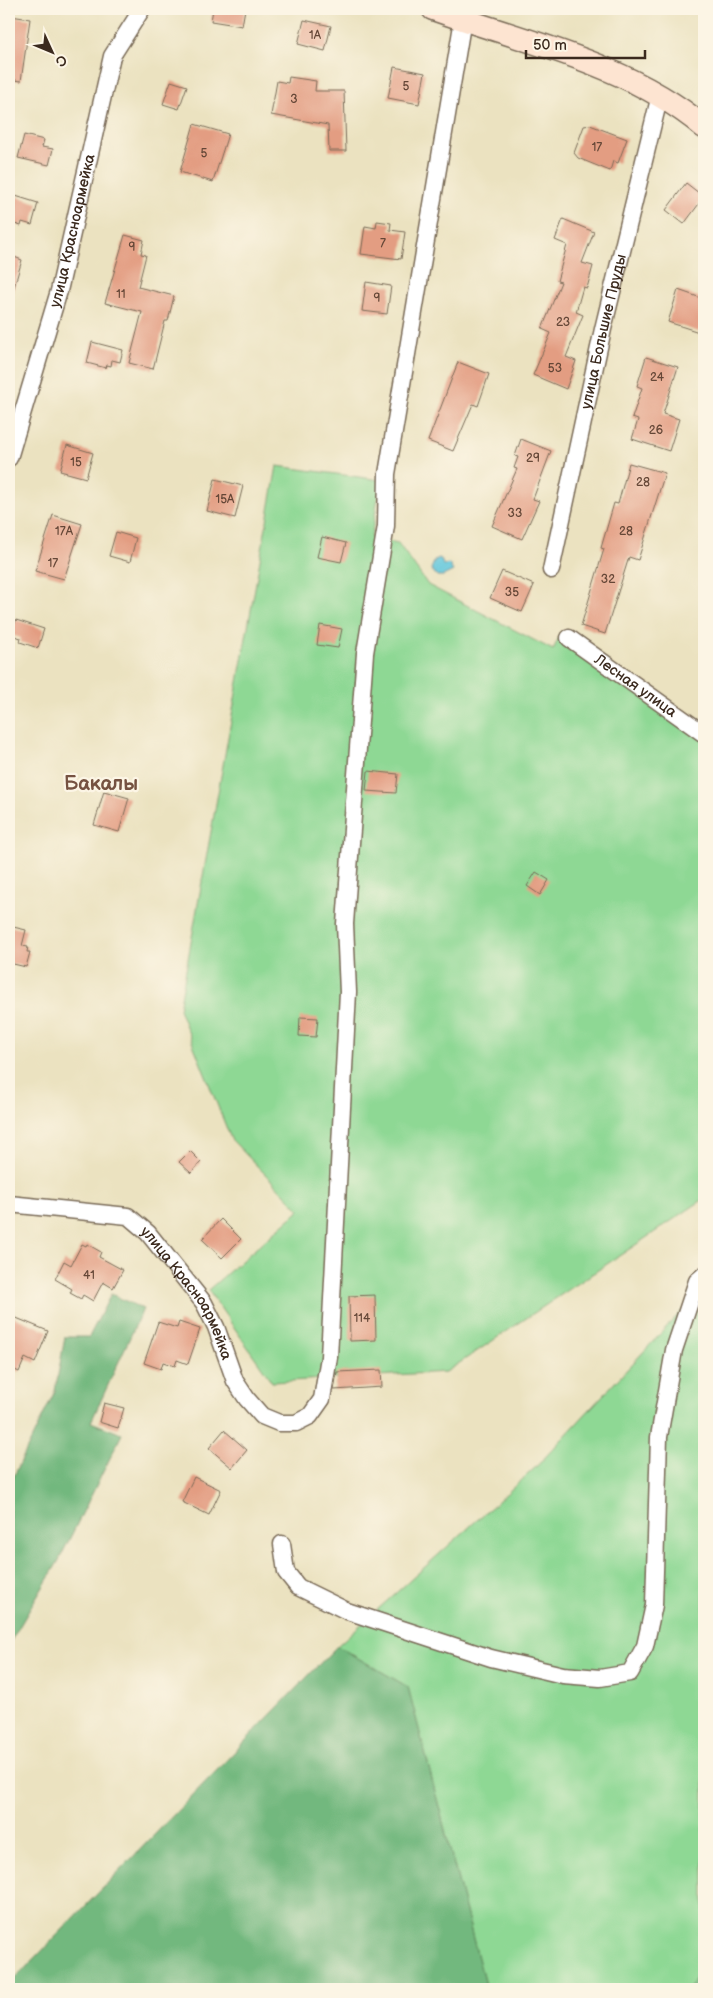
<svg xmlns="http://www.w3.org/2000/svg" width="713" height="1998" font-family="'Balsamiq Sans',sans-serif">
<rect width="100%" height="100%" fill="#fcf5e5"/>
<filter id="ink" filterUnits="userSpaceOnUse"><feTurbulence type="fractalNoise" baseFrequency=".02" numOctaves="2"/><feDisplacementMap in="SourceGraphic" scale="10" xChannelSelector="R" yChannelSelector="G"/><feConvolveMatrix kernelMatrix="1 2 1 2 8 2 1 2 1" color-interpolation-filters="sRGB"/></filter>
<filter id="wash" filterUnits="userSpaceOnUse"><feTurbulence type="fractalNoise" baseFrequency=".0096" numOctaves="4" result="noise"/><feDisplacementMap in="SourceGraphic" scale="20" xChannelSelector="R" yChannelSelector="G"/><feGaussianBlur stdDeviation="1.12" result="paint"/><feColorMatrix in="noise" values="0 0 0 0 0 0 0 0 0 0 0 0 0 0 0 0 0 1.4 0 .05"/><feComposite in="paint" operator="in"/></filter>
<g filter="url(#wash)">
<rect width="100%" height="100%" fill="#ebe2c0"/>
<g fill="#8ed894" stroke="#648159">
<polygon points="277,466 381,480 371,538 398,543 428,585 553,650 561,633 704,737 704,1199 446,1372 272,1382 208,1290 300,1210 231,1139 179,1009"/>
<polygon points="704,1287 704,1968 688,1989 486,1989 408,1687 337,1646 536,1467"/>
</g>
<g fill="#72b87e" stroke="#56714e">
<polygon points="111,1294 143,1309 91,1422 122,1434 58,1562 9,1644 9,1486 55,1391 65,1337 89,1337"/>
<polygon points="337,1646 408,1687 486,1989 9,1989 9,1985"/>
<polygon points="704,1968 704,1989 688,1989"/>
</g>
<polygon fill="#5fc6dc" stroke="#4d787d" points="439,558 441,559 443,565 449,564 453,571 443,576 437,576 431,569 435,560"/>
<g id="blocks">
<g fill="#e39d82">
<polygon points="213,9 245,9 242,26 211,21"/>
<polygon points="11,16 30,19 21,81 9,79 9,17"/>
<polygon points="304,20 331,26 325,51 298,44"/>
<polygon points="394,67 425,73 419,104 388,98"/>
<polygon points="289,77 316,81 315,91 344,91 346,151 329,151 328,125 271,115 277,81 288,83"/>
<polygon points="171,81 187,86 179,109 163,104"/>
<polygon points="194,124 228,134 213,182 180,172"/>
<polygon points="590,125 627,139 618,163 613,161 610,171 578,158 574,153 584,126"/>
<polygon points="24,135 44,140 42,147 53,149 49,165 18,158"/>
<polygon points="686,183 704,197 684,224 666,210"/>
<polygon points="9,194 38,203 32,225 22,222 21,226 9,222"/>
<polygon points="563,219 594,232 582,263 593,266 587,288 583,287 576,312 583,315 566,357 576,361 566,389 533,375 551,333 542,329 561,282 557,281 567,245 555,240"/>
<polygon points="377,221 391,223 390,230 405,232 401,259 361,254 365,226 376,228"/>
<polygon points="125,235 144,240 141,254 146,255 138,287 174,296 168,321 165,321 153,369 129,363 142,312 105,303"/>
<polygon points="9,255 22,260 12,294 9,294"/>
<polygon points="366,282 391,286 387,314 362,311"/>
<polygon points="678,290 704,299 704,316 699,332 668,322"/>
<polygon points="92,342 123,350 120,362 112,360 111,366 107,365 106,368 87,363"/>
<polygon points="646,357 678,367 663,414 679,419 669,451 632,439 638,420 632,418 642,388 637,386"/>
<polygon points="458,362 489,374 478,406 473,404 453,451 428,441"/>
<polygon points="521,439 551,451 533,499 539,501 522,539 492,526 517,469 514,468 518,457 515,456"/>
<polygon points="67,445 93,453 86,478 60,471"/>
<polygon points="629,463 665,473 638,560 629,557 605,634 581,626 604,549 601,548 614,503 618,504"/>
<polygon points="215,479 243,486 235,518 207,511"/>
<polygon points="53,515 82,524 64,579 35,571"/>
<polygon points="116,532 136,538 130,562 109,556"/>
<polygon points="322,537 346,543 341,562 317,557"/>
<polygon points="502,571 534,585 522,612 490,598"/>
<polygon points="16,620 44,629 38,648 20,642 21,638 11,635"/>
<polygon points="320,625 342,629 338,648 317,645"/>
<polygon points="368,771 398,774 396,793 366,791"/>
<polygon points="104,791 129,798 119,832 94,825"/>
<polygon points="536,872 549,880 540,895 527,886"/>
<polygon points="9,926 26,930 22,946 28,947 27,952 30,952 26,967 9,963"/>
<polygon points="300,1017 318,1018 316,1037 299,1036"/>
<polygon points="190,1151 201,1162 191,1173 179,1162"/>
<polygon points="221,1219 241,1239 222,1258 202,1239"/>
<polygon points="82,1244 86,1246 87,1244 101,1252 99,1257 123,1270 113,1288 103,1282 93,1301 83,1295 81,1299 70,1293 72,1289 55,1279 64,1261 71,1265"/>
<polygon points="375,1295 376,1340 350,1341 349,1296"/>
<polygon points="9,1315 48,1331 35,1363 25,1358 19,1372 9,1367 9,1350 14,1338 9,1336"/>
<polygon points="158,1322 177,1328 179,1322 200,1329 188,1364 177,1360 175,1366 163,1362 161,1369 144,1363"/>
<polygon points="381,1370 382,1387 334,1390 337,1372"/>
<polygon points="104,1403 124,1408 118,1428 99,1422"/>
<polygon points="224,1430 247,1450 232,1468 209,1448"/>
<polygon points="194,1477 221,1490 209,1515 182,1502"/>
</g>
</g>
</g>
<g filter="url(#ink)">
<use href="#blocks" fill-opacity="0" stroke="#796a57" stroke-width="1"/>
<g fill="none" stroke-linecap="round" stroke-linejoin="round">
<defs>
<g id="street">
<path id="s1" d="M9,458L59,291L112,56L142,9"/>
<path id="s2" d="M551,570L603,329L660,95"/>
<path id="s3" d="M569,638L704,734"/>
<path id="s4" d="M9,1204L128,1216L148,1233L204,1303L216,1327L235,1381L247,1399L262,1416L279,1423H296L310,1416L322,1399L329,1357L348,992L345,924L365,653L386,526L387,474L463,19"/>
<polyline points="282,1544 286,1572 298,1587 347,1611 491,1658 563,1675 600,1678 630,1673 645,1646 654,1605 659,1437 674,1350 697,1281 704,1275"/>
</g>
<path id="secondary" d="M433,9C525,42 628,63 704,127"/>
</defs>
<use href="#street" stroke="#796a57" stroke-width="19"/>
<use href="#secondary" stroke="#796a57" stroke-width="25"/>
<use href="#street" stroke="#fff" stroke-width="16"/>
<use href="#secondary" stroke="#fde4d1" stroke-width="22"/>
</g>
</g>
<g text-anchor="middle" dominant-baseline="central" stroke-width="4.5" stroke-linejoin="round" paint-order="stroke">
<g font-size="12" fill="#654737">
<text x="315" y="35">1А</text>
<text x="406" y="86">5</text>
<text x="294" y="99">3</text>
<text x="597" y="147">17</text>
<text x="204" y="153">5</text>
<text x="383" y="243">7</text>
<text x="132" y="247">9</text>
<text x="121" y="294">11</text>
<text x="377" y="298">9</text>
<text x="563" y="322">23</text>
<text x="555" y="368">53</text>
<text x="657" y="377">24</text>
<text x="656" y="430">26</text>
<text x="533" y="458">29</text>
<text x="76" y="462">15</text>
<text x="643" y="482">28</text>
<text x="225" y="499">15А</text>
<text x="515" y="513">33</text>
<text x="64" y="531">17А</text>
<text x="626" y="531">28</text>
<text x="53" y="563">17</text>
<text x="608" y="579">32</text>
<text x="512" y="592">35</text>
<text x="89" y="1275">41</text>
<text x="362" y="1318">114</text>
</g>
<g font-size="15" fill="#3b2a1e" stroke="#fcf5e5">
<text stroke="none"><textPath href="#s1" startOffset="236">улица Красноармейка</textPath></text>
<text stroke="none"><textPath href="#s2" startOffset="244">улица Большие Пруды</textPath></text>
<text stroke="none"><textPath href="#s3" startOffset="82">Лесная улица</textPath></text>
<text stroke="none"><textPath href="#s4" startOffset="218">улица Красноармейка</textPath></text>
</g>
<g font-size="20" font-weight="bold" fill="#765241" stroke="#fcf5e5">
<text x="101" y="784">Бакалы</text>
</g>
</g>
<rect width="713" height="1998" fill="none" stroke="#fcf5e5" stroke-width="30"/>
<g transform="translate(52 52) rotate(134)" stroke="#fcf5e5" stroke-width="4" paint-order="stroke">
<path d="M0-4L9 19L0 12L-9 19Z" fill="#3b2a1e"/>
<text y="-8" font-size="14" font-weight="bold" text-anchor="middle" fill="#3b2a1e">С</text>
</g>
<path d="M526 50v8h119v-8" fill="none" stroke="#3b2a1e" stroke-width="2.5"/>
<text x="533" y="50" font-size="15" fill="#3b2a1e" stroke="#fcf5e5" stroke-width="4" paint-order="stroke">50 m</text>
</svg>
